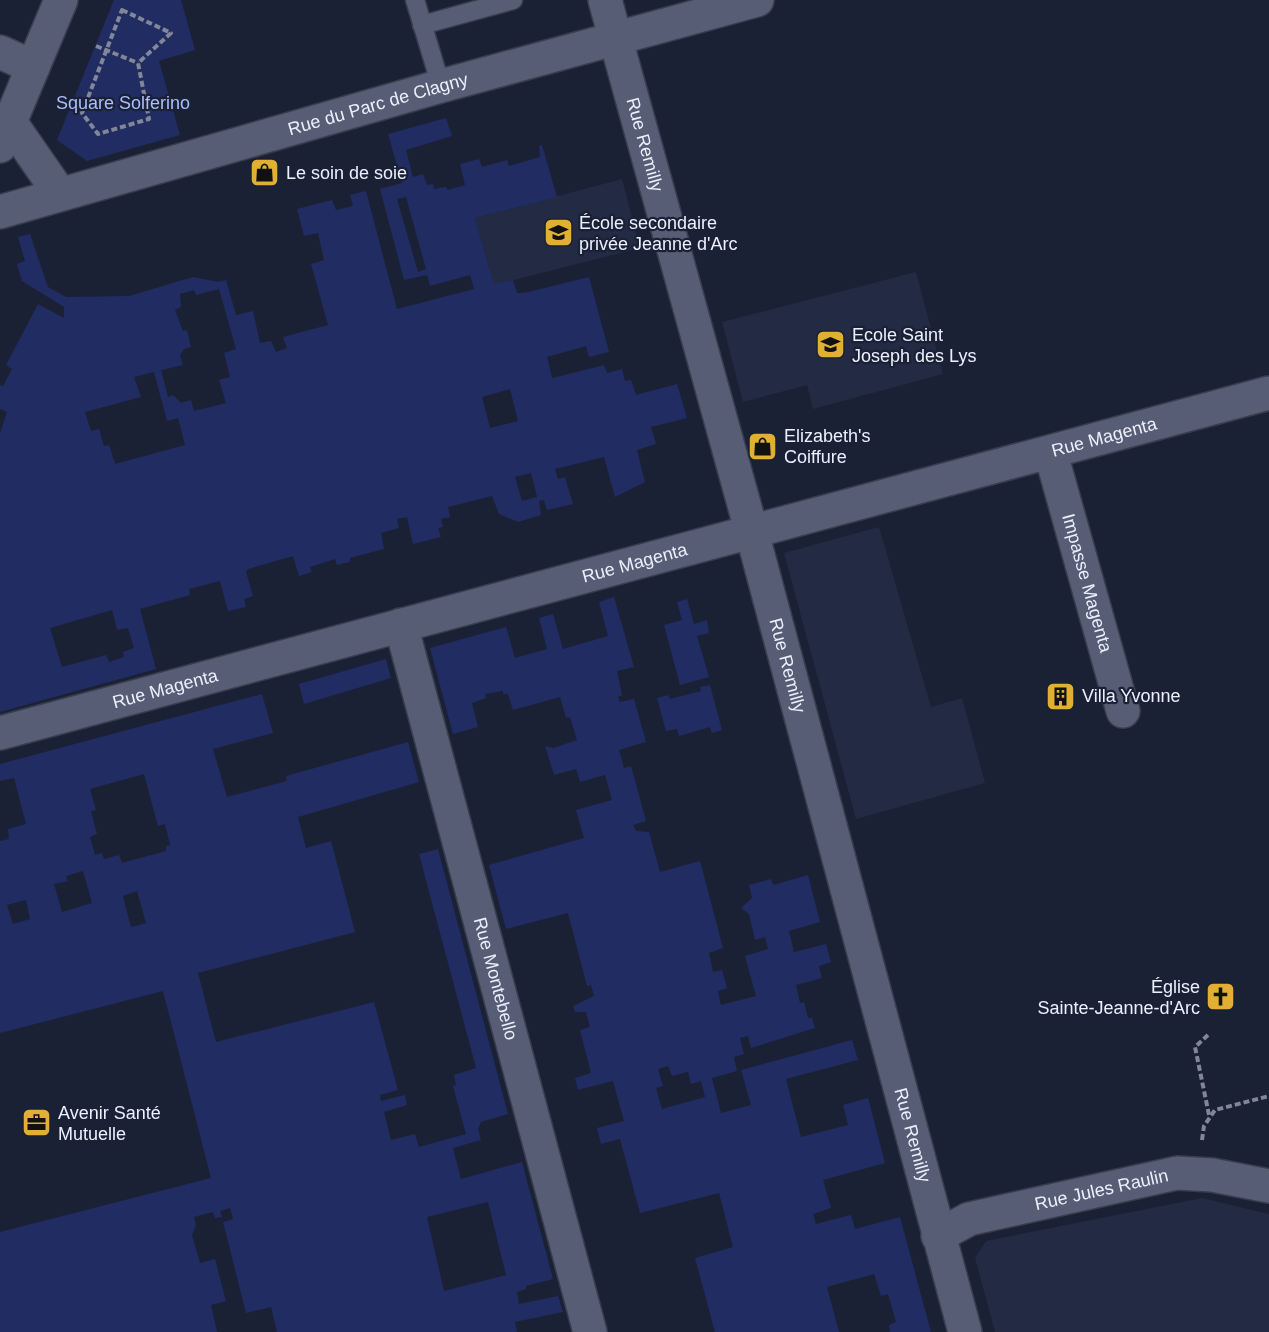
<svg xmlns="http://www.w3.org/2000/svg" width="1269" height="1332" font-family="Helvetica,sans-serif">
<rect width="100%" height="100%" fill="#1b2135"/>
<g fill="#222a44">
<polygon points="622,179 640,248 494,285 475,218"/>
<polygon points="916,272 943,374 813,409 807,385 743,402 722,322"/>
<polygon points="879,527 931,707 962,698 985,783 856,819 784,553"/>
<polygon points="1202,1198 1269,1214 1269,1332 995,1332 975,1258 986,1241"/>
</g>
<g fill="#212c62" fill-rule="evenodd">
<polygon points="114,0 181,0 195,50 159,61 180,135 87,161 57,140"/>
<path d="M446,118L452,136L406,150L413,177L423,174L427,185L433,184L434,189L446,187L448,190L465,185L460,164L479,159L482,167L507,160L509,166L540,157L539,146L542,145L557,197L475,218L494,284L513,280L517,293H524L589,277L609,352L589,357L586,346L547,357L552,378L604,365L607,373L622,369L625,381L631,380L636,395L677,384L687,418L651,427L656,444L637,450L645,482L615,497L604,457L555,469L558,479L565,477L573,504L547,510L544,500L539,501L541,515L518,522L499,514L492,496L448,507L450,517L441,519L443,527L438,528L441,537L413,544L407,517L397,519L399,528L381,533L384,549L350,558V562L337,565L335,559L310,567L312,572L299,576L293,556L248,569L246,572L253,596L244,599L246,607L228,611L220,581L189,589L190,595L140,609L156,669L0,712V433L7,412L0,409V385L3,386L12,369L6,365L38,304L64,318V307L22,281L17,264L25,261L18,237L30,234L48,287L66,297L129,296L193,277L218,282L226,280L236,315L253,311L260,343L271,341L276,352L287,348L283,337L328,325L311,264L324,260L318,233L304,236L297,209L332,200L336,210L353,206L350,195L366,191L397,309L474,289L470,275L430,286L427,275L404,280L380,189L402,183L388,134ZM406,197L426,269L418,272L397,199ZM219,289L236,349L224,353L230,377L219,380L226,403L194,411L191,400L181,403L173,395L168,397L161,370L183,365L180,355L184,349L191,347L187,330L183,331L175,310L181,307L180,294L194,290L196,295ZM154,372L167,421L178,418L185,445L115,464L109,445L104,446L99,429L91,431L85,412L141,397L134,377ZM510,389L518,421L490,428L482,397ZM531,473L537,497L522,501L515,477ZM112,610L117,630L128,628L134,648L123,652L124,657L109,662L106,655L62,667L50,628Z"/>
<path d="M614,597L634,667L617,671L622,695L618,697L620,702L634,699L646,742L619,750L624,768L631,766L646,821L633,825L636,831L649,832L660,872L700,861L723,948L709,953L713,972L722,970L727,988L718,991L721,1005L756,996L745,956L768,949L765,937L755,940L749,914L741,908L752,898L749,885L771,879L773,885L808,875L820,922L789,931L794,952L826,944L831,962L819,966L822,978L796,985L800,1003L804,1002L808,1018H812L815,1028L751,1048L748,1036L740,1038L744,1054L734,1057L737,1071L712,1078L721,1113L751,1105L741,1070L852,1040L858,1060L786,1079L801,1137L848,1125L843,1105L868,1098L885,1163L823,1180L831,1208L813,1214L816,1224L851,1215L855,1229L900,1217L931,1332H890L889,1325L896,1322L888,1294L881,1296L874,1274L827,1287L839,1332H715L695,1258L733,1247L719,1193L640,1213L620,1139L601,1144L597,1128L624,1121L613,1081L578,1090L575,1078L591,1073L580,1030L590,1027L586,1012H575L573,1006L594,996L591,985L587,986L568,913L506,929L489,865L584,838L576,810L612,800L605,775L580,782L576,769L554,775L545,746L553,748L577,740L570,717L566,718L560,697L513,710L508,694H503V691L485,694L486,698L472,703L478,727L453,734L430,648L506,627L515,658L547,649L539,618L553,614L563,649L608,636L599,602ZM668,1066L672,1076L688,1072L691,1084L701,1081L705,1097L662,1109L656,1088L663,1086L658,1069Z"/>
<polygon points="687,599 694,624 707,620 709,633 697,636 709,677 680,685 664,625 682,620 677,602"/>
<polygon points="386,659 391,678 304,704 299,684"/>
<polygon points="710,685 722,730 712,733 710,727 679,736 677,729 666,731 657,698 668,695 670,699 701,691 700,687"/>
<path d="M262,694L273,733L213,749L227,797L287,781L286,776L408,742L419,782L298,817L306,848L331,841L355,932L198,973L216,1042L374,1002L398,1090L380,1095L381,1101L405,1095L407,1105L384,1112L391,1140L415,1134L419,1147L466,1134L453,1086L456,1085L454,1075L476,1068L419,854L438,849L508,1114L481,1122L478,1129L481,1140L453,1148L461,1179L522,1162L553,1279L526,1286V1289L517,1292L519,1304L558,1296L563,1312L515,1322L517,1332H277L271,1307L246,1313L223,1222L233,1219L230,1208L220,1211L222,1217L215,1218L213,1212L194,1217L196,1225L192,1235L200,1263L215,1259L226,1301L211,1305L217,1332H0V1232L211,1178L163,991L0,1033V841L9,839L8,829L26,824L14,778L0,781V764ZM144,774L158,826L165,824L170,845L166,846V851L122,863L119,855L104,859L102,853L95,855L90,837L97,834L91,811L96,810L90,789ZM83,871L92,903L62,912L54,884L68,881L66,876ZM137,891L146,923L131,927L123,896ZM26,900L30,919L13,924L7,905ZM488,1202L506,1275L444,1291L427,1217Z"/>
</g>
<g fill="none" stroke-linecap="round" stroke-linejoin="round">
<defs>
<g id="lane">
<polyline points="415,0 441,86"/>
<polyline points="422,25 513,0"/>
</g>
<g id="street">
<path id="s1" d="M1051,454L1123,711"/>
<path id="s2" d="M401,625L590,1332"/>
<path id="s3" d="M0,733L1269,393"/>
<path id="s4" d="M938,1236L969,1219L1177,1173L1212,1175L1269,1186"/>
</g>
<g id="secondary">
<path id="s5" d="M605,0L758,555L965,1332"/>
<polyline points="0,52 33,67"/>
<polyline points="10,122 60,194"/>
<polyline points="0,146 61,0"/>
<path id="s6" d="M0,212L441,86L757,0"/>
</g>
</defs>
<use href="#lane" stroke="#383d4e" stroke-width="21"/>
<use href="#street" stroke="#383d4e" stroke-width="36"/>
<use href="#secondary" stroke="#383d4e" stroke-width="36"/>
<g stroke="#818798" stroke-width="4" stroke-dasharray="6 3" stroke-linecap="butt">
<polygon points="122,10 171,33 138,63 149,119 98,134 82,113"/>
<polyline points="96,46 138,63"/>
<polyline points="1208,1035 1195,1047 1209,1115"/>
<polyline points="1202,1140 1204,1126 1215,1110 1269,1096"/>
</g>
<use href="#lane" stroke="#565d75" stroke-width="18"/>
<use href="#street" stroke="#565d75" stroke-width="33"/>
<use href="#secondary" stroke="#565d75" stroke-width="33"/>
</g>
<defs>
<symbol id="shop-square" viewBox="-11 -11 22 22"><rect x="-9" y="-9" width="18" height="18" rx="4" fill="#e1af34" stroke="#1b2135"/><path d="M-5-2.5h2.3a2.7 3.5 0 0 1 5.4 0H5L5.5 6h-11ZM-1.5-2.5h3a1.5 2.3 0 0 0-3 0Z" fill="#111"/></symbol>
<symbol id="school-square" viewBox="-11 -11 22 22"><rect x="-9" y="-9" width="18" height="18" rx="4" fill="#e1af34" stroke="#1b2135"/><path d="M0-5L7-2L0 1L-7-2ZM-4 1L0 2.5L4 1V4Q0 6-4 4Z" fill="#111"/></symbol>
<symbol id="building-square" viewBox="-11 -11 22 22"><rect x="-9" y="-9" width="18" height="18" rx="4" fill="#e1af34" stroke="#1b2135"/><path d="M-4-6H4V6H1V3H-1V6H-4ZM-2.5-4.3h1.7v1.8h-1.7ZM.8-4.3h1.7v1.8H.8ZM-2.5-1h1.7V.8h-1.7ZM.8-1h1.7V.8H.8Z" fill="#111"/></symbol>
<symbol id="church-square" viewBox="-11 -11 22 22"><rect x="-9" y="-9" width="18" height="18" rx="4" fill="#e1af34" stroke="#1b2135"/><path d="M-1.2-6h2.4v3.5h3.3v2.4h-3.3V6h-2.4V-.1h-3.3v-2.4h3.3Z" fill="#111"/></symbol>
<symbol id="office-square" viewBox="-11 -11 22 22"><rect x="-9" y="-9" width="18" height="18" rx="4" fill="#e1af34" stroke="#1b2135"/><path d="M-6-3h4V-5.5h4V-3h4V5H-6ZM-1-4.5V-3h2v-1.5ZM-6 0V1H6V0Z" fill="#111"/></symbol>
</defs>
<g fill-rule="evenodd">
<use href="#shop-square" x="248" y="156" width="33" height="33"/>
<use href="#school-square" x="542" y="216" width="33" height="33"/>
<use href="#school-square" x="814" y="328" width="33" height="33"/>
<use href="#shop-square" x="746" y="430" width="33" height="33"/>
<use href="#building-square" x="1044" y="680" width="33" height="33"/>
<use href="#church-square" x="1204" y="980" width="33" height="33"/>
<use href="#office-square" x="20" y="1106" width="33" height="33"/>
</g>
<g text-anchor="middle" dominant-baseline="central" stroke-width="4.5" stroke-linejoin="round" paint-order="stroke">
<g font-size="18" fill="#abbefd" stroke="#1b2135">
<text x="123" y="103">Square Solferino</text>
</g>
<g font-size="18" fill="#ebf0fe" stroke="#1b2135">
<text stroke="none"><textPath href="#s6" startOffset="393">Rue du Parc de Clagny</textPath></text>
<text stroke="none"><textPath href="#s5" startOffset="150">Rue Remilly</textPath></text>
<text stroke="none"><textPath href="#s3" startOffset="1143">Rue Magenta</textPath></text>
<text stroke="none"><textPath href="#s3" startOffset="657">Rue Magenta</textPath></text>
<text stroke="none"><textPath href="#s1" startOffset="134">Impasse Magenta</textPath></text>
<text stroke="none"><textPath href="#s5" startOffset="690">Rue Remilly</textPath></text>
<text stroke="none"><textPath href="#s3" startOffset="171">Rue Magenta</textPath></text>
<text stroke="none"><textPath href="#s2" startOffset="366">Rue Montebello</textPath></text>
<text stroke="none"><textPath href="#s5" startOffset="1176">Rue Remilly</textPath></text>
<text stroke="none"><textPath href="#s4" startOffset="171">Rue Jules Raulin</textPath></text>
</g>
<g font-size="18" fill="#ebf0fe" stroke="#1b2135" text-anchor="start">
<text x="286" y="173">Le soin de soie</text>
<text x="579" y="223">École secondaire<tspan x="579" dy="21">privée Jeanne d'Arc</tspan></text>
<text x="852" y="335">Ecole Saint<tspan x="852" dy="21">Joseph des Lys</tspan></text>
<text x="784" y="436">Elizabeth's<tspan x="784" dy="21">Coiffure</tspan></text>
<text x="1082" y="696">Villa Yvonne</text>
<text x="1200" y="987" text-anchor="end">Église<tspan x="1200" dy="21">Sainte-Jeanne-d'Arc</tspan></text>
<text x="58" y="1113">Avenir Santé<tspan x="58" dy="21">Mutuelle</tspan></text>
</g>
</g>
</svg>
